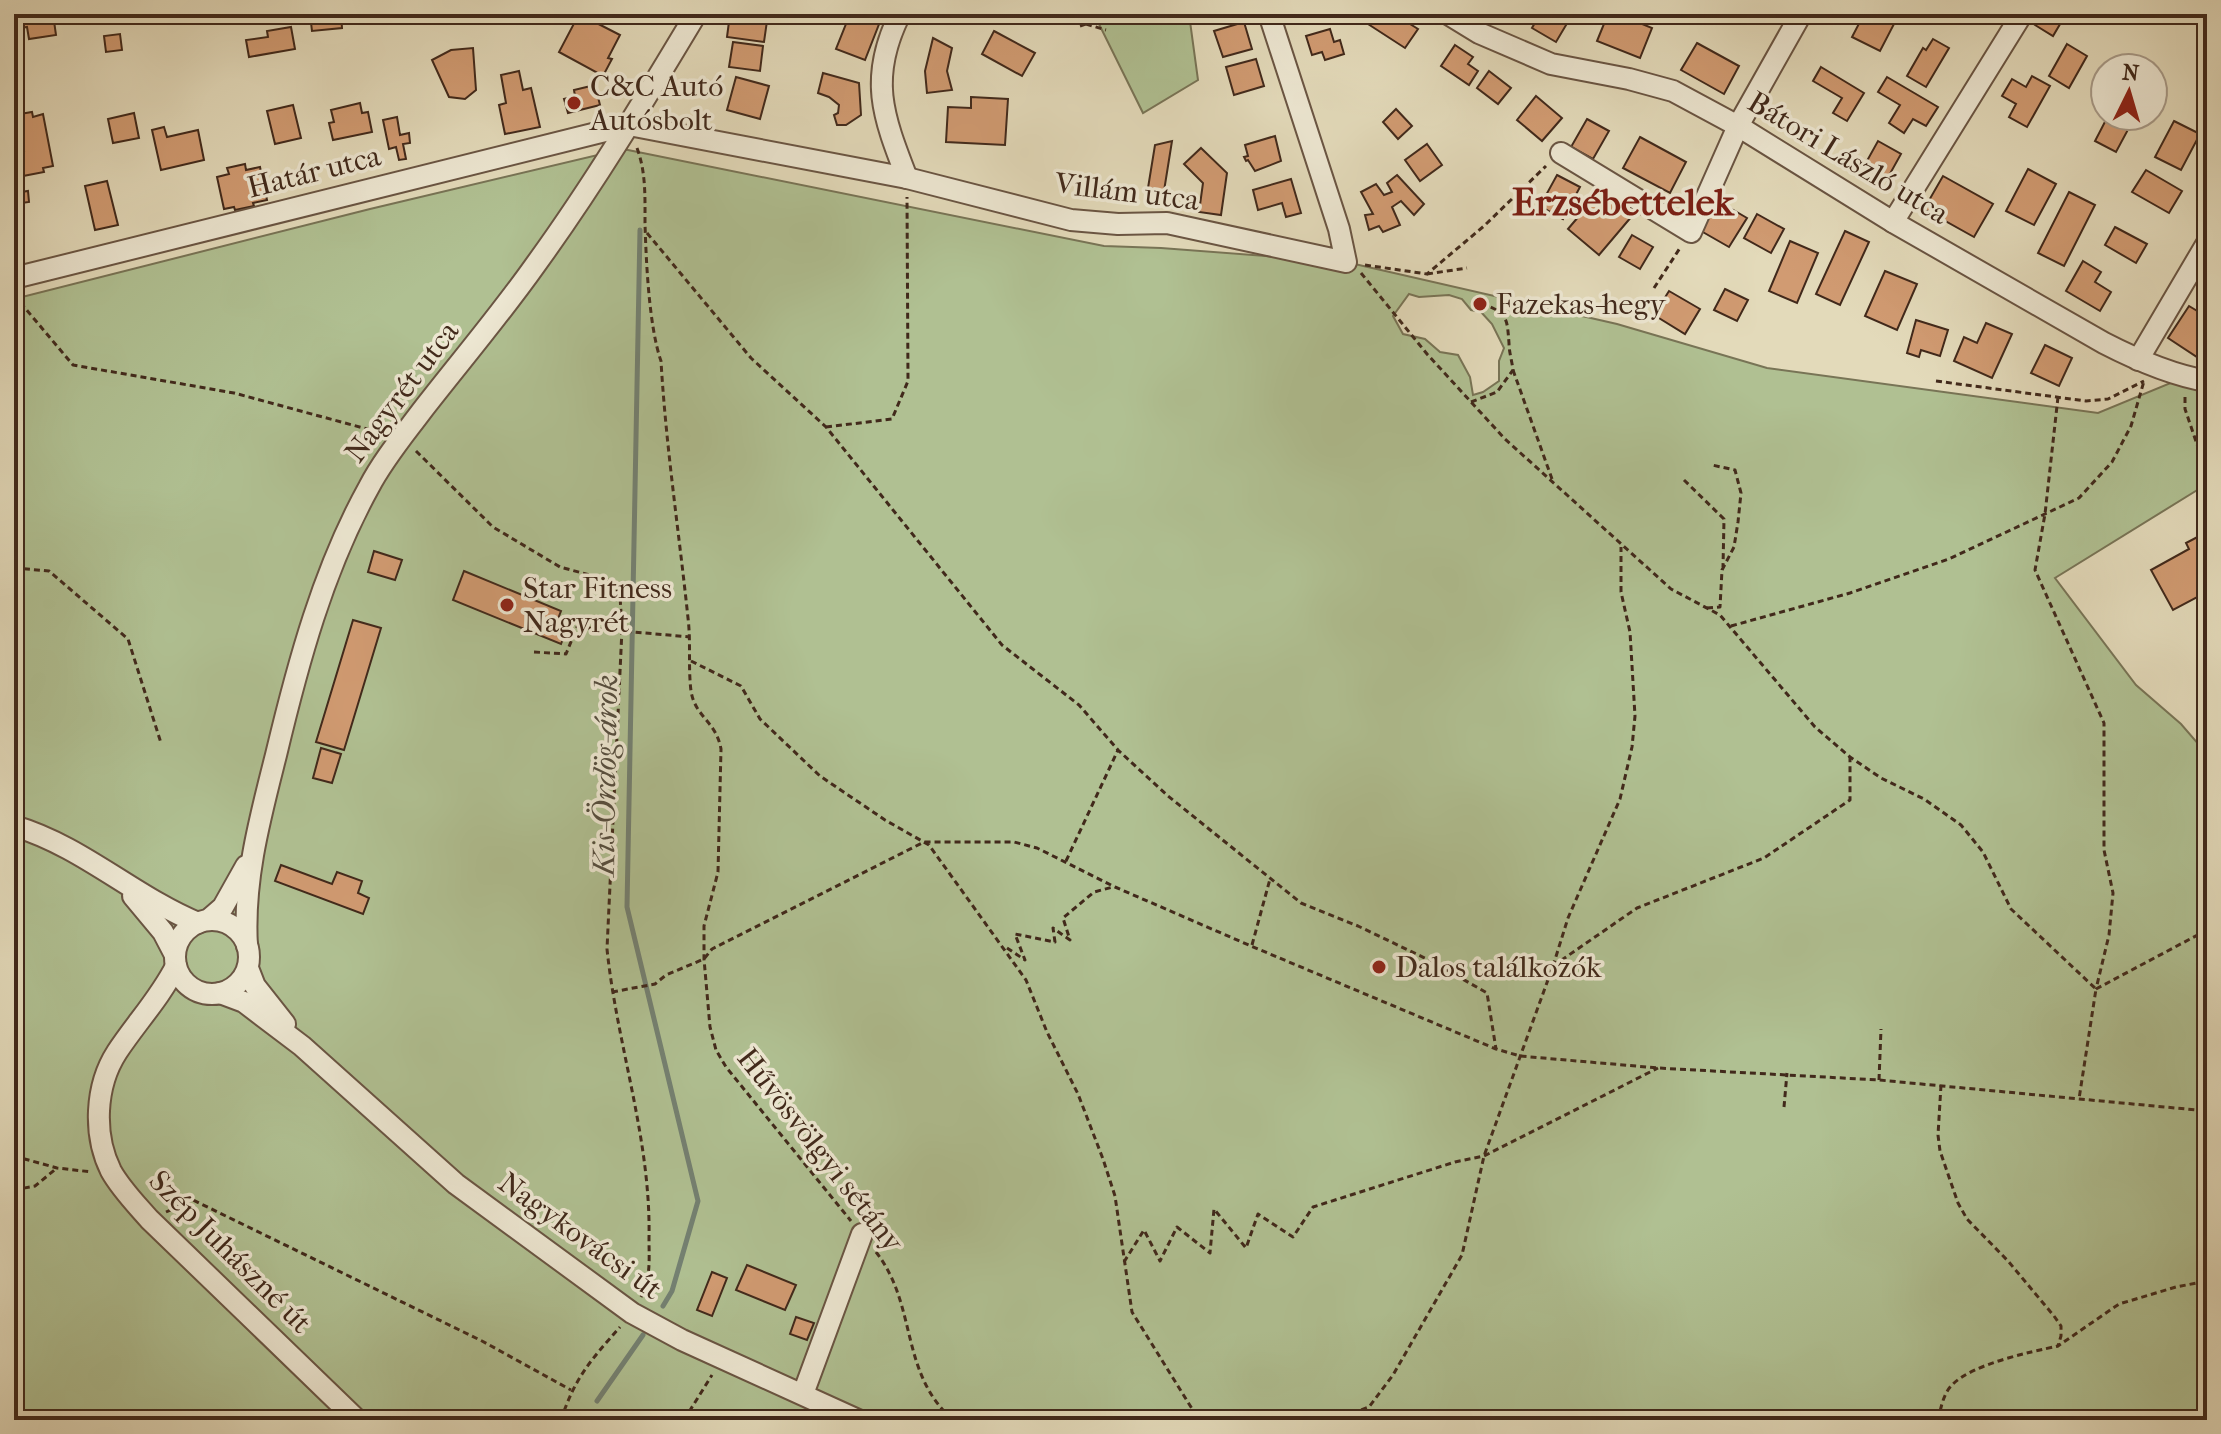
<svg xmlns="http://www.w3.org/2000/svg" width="2221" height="1434" font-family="'IM FELL French Canon',serif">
<rect width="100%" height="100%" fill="#e3daba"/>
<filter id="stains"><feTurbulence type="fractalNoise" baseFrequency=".0025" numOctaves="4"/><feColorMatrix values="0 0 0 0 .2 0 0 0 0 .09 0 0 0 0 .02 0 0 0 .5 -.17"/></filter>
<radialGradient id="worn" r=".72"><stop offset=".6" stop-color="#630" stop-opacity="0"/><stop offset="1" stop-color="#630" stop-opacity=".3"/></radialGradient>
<g fill="#b0c092" stroke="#787456" stroke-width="2" fill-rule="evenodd">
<polygon points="1094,14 1189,14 1198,80 1143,113"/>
<path d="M623,149L1104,246L1161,248L1346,262L1617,324L1767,368L2098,413L2185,377L2207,382V484L2055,578L2136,685L2181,724L2207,754V1420H14V299L370,209ZM1409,294L1419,297L1449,295L1462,299L1471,310L1481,312L1492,324L1504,348L1499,361V381L1483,392L1473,395L1470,377L1458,355L1440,352L1425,339L1403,334L1393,316Z"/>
</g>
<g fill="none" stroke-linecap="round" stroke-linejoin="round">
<g stroke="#748172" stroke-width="5">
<polyline points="640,230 627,907 698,1201 672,1291 663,1306"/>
<polyline points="597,1401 643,1335"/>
</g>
</g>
<g fill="#d19b72" stroke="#41291b" stroke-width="2">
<polygon points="14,14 53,14 56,35 29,39 27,27 14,29"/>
<polygon points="239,14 275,14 276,18 240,22"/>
<polygon points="310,14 341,14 342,28 312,31"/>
<polygon points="579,14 620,35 608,58 612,59 603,76 559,52"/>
<polygon points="730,14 768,14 764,42 727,37"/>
<polygon points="850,14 883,14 865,60 836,49"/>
<polygon points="1374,14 1394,14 1418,29 1405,48 1368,24"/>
<polygon points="1540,14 1572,15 1556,42 1532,28"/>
<polygon points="1608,14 1618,14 1652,28 1640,58 1597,41"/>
<polygon points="1864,14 1875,14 1894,24 1880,51 1852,37"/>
<polygon points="2041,14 2066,14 2053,36 2035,25"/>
<polygon points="1244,22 1252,49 1223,57 1214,31"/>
<polygon points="291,27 295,49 249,57 246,40 268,37 267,31"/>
<polygon points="1330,29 1334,42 1340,40 1344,54 1325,60 1322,52 1312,55 1306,36"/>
<polygon points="994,31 1035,53 1022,76 982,54"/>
<polygon points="120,34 122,50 106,52 104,36"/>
<polygon points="933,38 952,48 947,71 952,90 927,93 925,71"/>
<polygon points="1933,39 1949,48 1926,87 1907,76 1923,48 1926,50"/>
<polygon points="733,42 763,46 760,71 729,67"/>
<polygon points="1697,43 1739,66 1724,94 1681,70"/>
<polygon points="2067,44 2087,56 2069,88 2049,76"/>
<polygon points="1455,45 1473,57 1468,64 1478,71 1469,85 1441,66"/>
<polygon points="473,48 476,90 465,99 449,97 432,60 451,50"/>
<polygon points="1256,59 1264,86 1234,95 1226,67"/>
<polygon points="1821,67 1864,93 1847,121 1833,113 1842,98 1813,81"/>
<polygon points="519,71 523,90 531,88 540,127 505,134 499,105 506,103 501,75"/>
<polygon points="1489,71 1511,88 1498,104 1477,88"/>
<polygon points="823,73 859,83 861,115 846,125 837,125 834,115 838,113 839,105 829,97 818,93"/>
<polygon points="2032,76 2050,86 2027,127 2009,117 2016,104 2002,96 2012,79 2026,87"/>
<polygon points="736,77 769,86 760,119 727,110"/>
<polygon points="1887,77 1938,107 1926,126 1913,119 1904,133 1889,123 1900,105 1878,92"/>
<polygon points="595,85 600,105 568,113 564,99 575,96 574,90"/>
<polygon points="1536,96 1562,118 1542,141 1517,120"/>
<polygon points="971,97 1008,99 1005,145 946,142 948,107 971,108"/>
<polygon points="360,103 362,113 368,112 372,132 333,140 329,123 334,122 331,110"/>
<polygon points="293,105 301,138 275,144 267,111"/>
<polygon points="1396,109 1412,126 1398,139 1383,122"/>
<polygon points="32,112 33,117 43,114 53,166 43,168 44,172 23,176 22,169 18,169 15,153 24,151 22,140 14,141 14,115"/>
<polygon points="134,113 139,138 113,143 108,119"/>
<polygon points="2108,116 2115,116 2131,124 2116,152 2095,141"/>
<polygon points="397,117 400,135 409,133 410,143 403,144 406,159 399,160 396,147 389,149 383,120"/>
<polygon points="1587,119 1609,131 1593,159 1571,147"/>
<polygon points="2174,121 2200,134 2181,170 2155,157"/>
<polygon points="164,127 167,137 198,130 204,160 161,170 152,130"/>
<polygon points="1275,136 1281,161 1255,171 1248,160 1246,161 1244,157 1248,156 1245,145"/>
<polygon points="1640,137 1686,162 1670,193 1623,168"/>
<polygon points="1172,141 1164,191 1148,188 1155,145"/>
<polygon points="1878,141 1901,154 1886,181 1863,168"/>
<polygon points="1427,144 1442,165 1420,181 1405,160"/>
<polygon points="1201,148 1227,173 1221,215 1199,212 1203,183 1184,164"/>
<polygon points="245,164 246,170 260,167 267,200 253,203 254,206 235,210 234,207 224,209 217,177 229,174 227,168"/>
<polygon points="2028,169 2056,184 2034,225 2006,211"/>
<polygon points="2146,170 2182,191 2169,213 2132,192"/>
<polygon points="1397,175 1424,204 1414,215 1401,201 1392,207 1400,225 1383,232 1379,226 1369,230 1365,215 1373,214 1361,192 1376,184 1384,195 1392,192 1387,183"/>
<polygon points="1557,175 1580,187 1563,219 1540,206"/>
<polygon points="1943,176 1993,204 1974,237 1924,209"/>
<polygon points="1291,179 1301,213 1286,217 1282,203 1258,210 1253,190"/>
<polygon points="107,181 118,225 95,230 85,186"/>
<polygon points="1601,190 1632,216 1599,255 1568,229"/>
<polygon points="28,191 29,202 14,204 14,193"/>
<polygon points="2069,192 2095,205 2064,266 2038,253"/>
<polygon points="1718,201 1747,218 1729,247 1701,231"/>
<polygon points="1757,214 1784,229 1771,253 1744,238"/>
<polygon points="2115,227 2147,244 2136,263 2105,245"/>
<polygon points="1845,231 1869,242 1840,305 1816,294"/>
<polygon points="1632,235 1653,247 1640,269 1619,257"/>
<polygon points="1790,241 1818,253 1797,303 1769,291"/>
<polygon points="2083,261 2101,272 2095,282 2111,292 2100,311 2066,291"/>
<polygon points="1885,271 1917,284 1897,330 1865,316"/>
<polygon points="1725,289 1748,300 1737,321 1714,310"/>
<polygon points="1669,291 1700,309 1685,334 1654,315"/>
<polygon points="2189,306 2207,317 2202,329 2207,332 2207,348 2200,359 2168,338"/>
<polygon points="1916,320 1948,330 1940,356 1921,350 1919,357 1907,353"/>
<polygon points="1986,323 2012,334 1992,378 1954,361 1964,337 1977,343"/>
<polygon points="2045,345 2072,358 2059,386 2031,373"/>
<polygon points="2207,532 2207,592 2173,610 2151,570 2189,549 2186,543"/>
<polygon points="374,551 402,560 395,580 368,572"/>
<polygon points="464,571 561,611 556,624 567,628 561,644 453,600"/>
<polygon points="353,620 381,628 344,750 316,742"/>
<polygon points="321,748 341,754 332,783 313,778"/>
<polygon points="281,865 332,884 337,872 362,881 358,893 369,898 363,914 275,881"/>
<polygon points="747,1265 796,1285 785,1310 736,1290"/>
<polygon points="712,1272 727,1278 712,1316 697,1310"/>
<polygon points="796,1317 814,1323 807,1340 790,1334"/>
</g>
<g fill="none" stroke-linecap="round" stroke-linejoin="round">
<defs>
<g id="minor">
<path d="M900,14C868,78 883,116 907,178"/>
<path d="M1448,14L1479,33L1551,64L1629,79L1673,91L1738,126L1893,222L2104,343C2137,360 2171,375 2207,381"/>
<polyline points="1561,153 1691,232 1738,126 1801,14"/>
<polyline points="1893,222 2022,14"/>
<polyline points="14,278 629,125 907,178 1071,220 1118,224 1167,223 1346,262 1339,229 1269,14"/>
<polyline points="2138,360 2207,243"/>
<path d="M14,826C82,846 133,896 198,923"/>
<polyline points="133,896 163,932 175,955"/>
<polyline points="208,920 223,907 246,866"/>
<circle cx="212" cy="957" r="37"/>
<path d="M247,946C243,880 260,818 276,755C298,663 323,570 369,487C383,460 403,436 421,412C459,363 500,315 536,264C594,184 645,99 696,14"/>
<path d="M176,966C160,998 136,1023 117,1052C95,1086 93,1135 111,1171C121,1189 136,1204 149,1219L357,1420"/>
<polyline points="248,968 255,986 285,1024"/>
<polyline points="220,993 244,1002 302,1046 456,1184 632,1313 682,1340 858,1420"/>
<polyline points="803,1394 862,1234"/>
</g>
</defs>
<use href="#minor" stroke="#6a5543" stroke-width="24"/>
<g stroke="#41291b" stroke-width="3" stroke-dasharray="6 4" stroke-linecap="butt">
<polyline points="1086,24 1106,30"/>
<polyline points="1080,26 1086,24 1081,14"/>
<path d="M637,148C646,172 645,197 645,223C646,260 649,327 661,361C666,447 679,532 688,618C691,642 688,667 691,691C695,717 716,721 721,749L718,872L704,926V959L710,1027L716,1050L726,1067L851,1221"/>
<polyline points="647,233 751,358 826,427 1002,645 1079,705 1118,750 1168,796 1301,903 1358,926 1433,962 1487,993 1496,1049"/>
<polyline points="1365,265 1427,274 1484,226 1546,166"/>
<polyline points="1361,273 1427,354 1505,439 1671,589 1720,615 1815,727 1850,757 1881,778 1924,799 1961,825 1983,852 2011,909 2096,989 2079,1099"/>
<polyline points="1427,274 1467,268"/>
<polyline points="1654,288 1680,248"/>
<polyline points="14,295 73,365 234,393 382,433"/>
<polyline points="1513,370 1552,479"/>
<polyline points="1936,381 2086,401 2108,399 2144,381"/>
<polyline points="2058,397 2045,514 2035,570 2104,723 2104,850 2113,893 2109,935 2096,989"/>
<polyline points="2185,397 2185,409 2202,459 2202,479"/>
<path d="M1471,402L1497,392L1513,370C1512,361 1509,352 1509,343C1507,319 1508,313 1483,304"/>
<polyline points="826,427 892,419 908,381 907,197"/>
<path d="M416,451L493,527L560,567L612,581L620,596L622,629L607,949C617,1046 651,1139 649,1238C649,1261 651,1277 641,1297"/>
<polyline points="1684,480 1724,519 1723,567"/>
<polyline points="14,568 49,571 128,639 161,743"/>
<polyline points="1707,608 1720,607 1722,570 1734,547 1738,522 1741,493 1735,470 1712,465"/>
<polyline points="1731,626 1850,593 1949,559 2079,498 2112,462 2131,426 2144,381"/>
<polyline points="534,652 566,654 577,627 690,637"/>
<polyline points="691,661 741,686 760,719 820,776 885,820 929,845 1026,980 1047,1032 1078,1094 1103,1159 1115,1196 1132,1312 1199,1420"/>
<polyline points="1066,861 1118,750"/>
<polyline points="1252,945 1270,879"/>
<polyline points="1007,948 1025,960 1015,934 1055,942 1053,928 1070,940 1063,918 1094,892 1113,887"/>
<polyline points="1553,966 1637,908 1764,858 1850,800 1850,757"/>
<polyline points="2096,989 2207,930"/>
<polyline points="612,992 655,984 666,975 704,959 712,949 924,842 1014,842 1037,848 1115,887 1251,946 1496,1049 1520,1056 1658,1068 1879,1080 2207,1111"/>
<polyline points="1879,1080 1881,1029"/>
<polyline points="1941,1085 1938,1135 1940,1151 1958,1203 1967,1219 2008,1261 2054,1316 2061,1326 2061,1336 2058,1346 2119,1304 2176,1287 2207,1281"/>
<polyline points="1784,1107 1787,1073"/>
<polyline points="14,1156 57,1168 92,1172"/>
<polyline points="14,1190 35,1186 57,1168"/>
<polyline points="166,1212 193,1200 482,1341 571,1390"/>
<path d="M876,1252C918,1306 899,1372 953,1420"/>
<polyline points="1124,1262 1144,1230 1160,1261 1177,1227 1210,1253 1214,1209 1246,1248 1258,1214 1293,1237 1313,1207 1455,1162 1484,1156 1658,1068"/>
<path d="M561,1420C575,1377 591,1360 620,1327"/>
<polyline points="684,1420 712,1375"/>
<polyline points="1333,1420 1369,1407 1393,1375 1462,1255 1484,1156 1553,966 1568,918 1620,799 1632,747 1635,716 1630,632 1621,592 1621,547"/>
<path d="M1938,1420C1941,1408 1943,1394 1952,1385C1972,1364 2030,1352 2058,1346"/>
</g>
<use href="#minor" stroke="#ede7d2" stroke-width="20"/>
</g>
<g fill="#8f2418" stroke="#ede7d2" stroke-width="3">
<circle cx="574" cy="103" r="8"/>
<circle cx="1480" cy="304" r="8"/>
<circle cx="507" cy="605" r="8"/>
<circle cx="1379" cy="967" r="8"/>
</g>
<g text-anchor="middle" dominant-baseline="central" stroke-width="7" stroke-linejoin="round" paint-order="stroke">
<g font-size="30" fill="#41291b" stroke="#ede7d2" text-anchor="start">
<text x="590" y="86">C&amp;C Autó<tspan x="590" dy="34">Autósbolt</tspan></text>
<text x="1496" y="304">Fazekas-hegy</text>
<text x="523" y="588">Star Fitness<tspan x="523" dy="34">Nagyrét</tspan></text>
<text x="1395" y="967">Dalos találkozók</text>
</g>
<g font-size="30" fill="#41291b" stroke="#ede7d2">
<text transform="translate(1848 158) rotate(31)">Bátori László utca</text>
<text transform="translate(314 172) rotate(-14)">Határ utca</text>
<text transform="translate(1127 192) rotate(7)">Villám utca</text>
<text transform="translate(402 392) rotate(-53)">Nagyrét utca</text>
<text transform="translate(820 1150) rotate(52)">Hűvösvölgyi sétány</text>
<text transform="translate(580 1236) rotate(36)">Nagykovácsi út</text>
<text transform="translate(230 1252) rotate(45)">Szép Juhászné út</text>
</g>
<g font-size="32" font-style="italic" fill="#564e3f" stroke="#ede7d2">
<text transform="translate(605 775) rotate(-89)">Kis-Ördög-árok</text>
</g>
<g font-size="38" font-weight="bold" fill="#7a1f14" stroke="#ede7d2">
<text x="1623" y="202">Erzsébettelek</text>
</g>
</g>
<rect width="2221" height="1434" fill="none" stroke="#e3daba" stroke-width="48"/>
<rect x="16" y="16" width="2189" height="1402" fill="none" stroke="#41291b" stroke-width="4"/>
<rect x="24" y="24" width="2173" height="1386" fill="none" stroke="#41291b" stroke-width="2"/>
<g transform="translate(2129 92) rotate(5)"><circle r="38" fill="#ede7d2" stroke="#a89b89" stroke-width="2"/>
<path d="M0-6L14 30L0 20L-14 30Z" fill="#8f2418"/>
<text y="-12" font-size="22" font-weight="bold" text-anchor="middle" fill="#41291b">N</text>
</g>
<rect width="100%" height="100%" filter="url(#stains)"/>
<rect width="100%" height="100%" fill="url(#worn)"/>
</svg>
